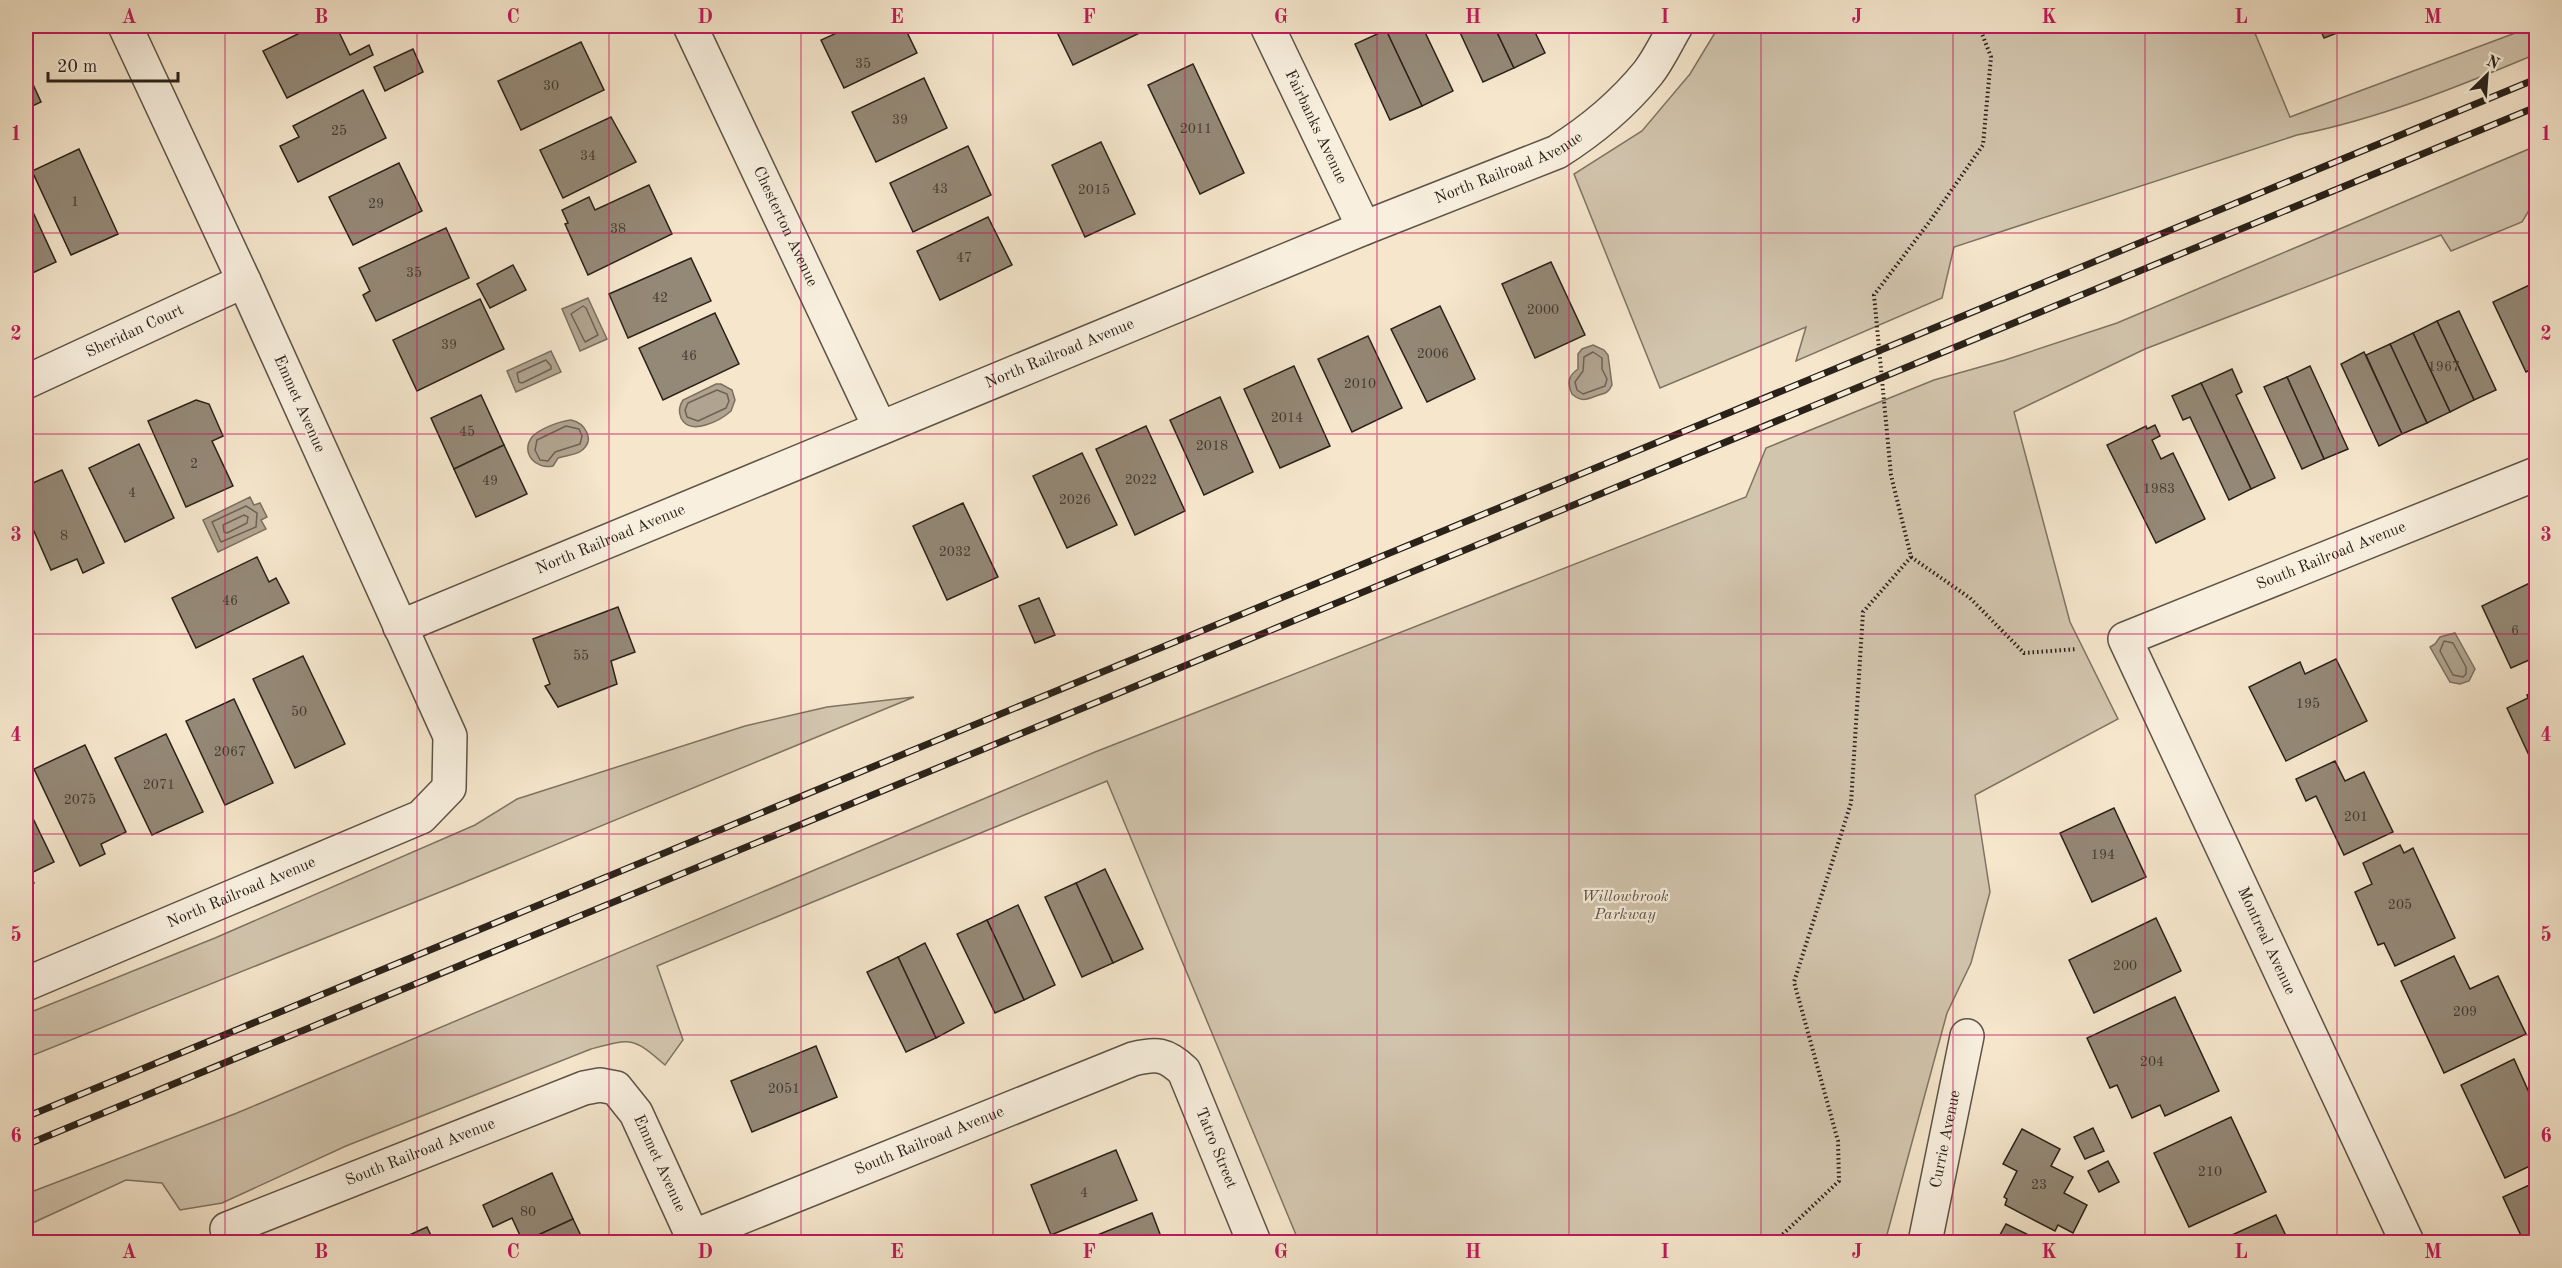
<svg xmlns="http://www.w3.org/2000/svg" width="2562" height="1268" font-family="'Old Standard TT',serif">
<rect width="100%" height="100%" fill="#f5e6cc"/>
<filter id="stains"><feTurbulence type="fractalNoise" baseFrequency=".00333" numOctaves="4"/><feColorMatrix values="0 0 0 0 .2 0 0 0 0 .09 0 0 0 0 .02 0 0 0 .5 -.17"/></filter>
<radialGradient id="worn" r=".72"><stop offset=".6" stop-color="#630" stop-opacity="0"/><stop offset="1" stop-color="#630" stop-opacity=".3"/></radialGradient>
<g fill="#d2c5ae" stroke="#7e7464" stroke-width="1.5">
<path d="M1719,26H2252L2290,117L2534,26H2536V54C2460,86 2379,119 2297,135L1954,247L1942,298L1796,361L1806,327L1660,388L1574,174L1642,131L1690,74Z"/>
<path d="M2536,146V199L2522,222L2451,251L2441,235L2145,349L2014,412L2070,622L2118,719L1975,795L1990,892L1971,963L1947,1013L1885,1242H1299L1107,781L657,966L683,1040L665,1065C633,1037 632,1038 591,1049L346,1146L222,1203L180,1210L162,1183L126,1180L26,1226V1194L237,1113L1095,752L1746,497L1766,448L1934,380L2005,360L2117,323Z"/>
<polygon points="914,697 460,884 26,1058 26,1014 215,938 475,825 517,799 745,726 827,707"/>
</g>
<g fill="#b0a38f" stroke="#7a6f60" stroke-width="1.5">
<polygon points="588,298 607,339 580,351 562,309"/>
<path d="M1593,345L1604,350L1608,355L1612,385C1608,394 1604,393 1596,396C1586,400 1581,402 1572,394C1567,383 1568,376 1578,369V354L1582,349Z"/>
<polygon points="551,351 561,372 516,392 507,371"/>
<path d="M716,384H721L732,390L735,400L731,411C721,420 690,437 681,418C678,411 679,406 683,400Z"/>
<path d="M571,420C585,423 596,440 581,451C574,456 565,455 558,458L553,466C536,470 520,453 532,437C539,429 560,421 571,420Z"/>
<polygon points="250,497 254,505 260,503 267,517 261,520 266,529 218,552 203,520"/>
<polygon points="2455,633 2475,669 2469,681 2460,684 2450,682 2430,647 2435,644 2440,637"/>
</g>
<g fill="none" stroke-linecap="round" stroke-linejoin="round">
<g stroke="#6d6254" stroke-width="1.5">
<polygon points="583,306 586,308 598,335 585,342 571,314"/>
<polygon points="1593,352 1602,358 1602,369 1607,379 1605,386 1583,394 1577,390 1575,382 1583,371 1584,357"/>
<polygon points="546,360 551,366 551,369 522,383 519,382 517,373"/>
<polygon points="717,390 727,394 729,401 726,408 698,421 687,417 685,410 688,403"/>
<polygon points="566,426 579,429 582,436 580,444 555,452 548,461 540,460 535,450 537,440"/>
<polygon points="246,506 257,513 256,527 221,542 212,522"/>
<polygon points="244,515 248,517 247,523 227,533 224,532 223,525"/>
<polygon points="2444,641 2453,643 2466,667 2466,674 2463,677 2453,675 2440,651"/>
</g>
</g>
<g fill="#948876" stroke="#2a2219" stroke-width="1.5">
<polygon points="314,26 336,26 350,55 369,45 373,55 287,98 263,51"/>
<polygon points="852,26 904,26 917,53 844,88 821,40"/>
<polygon points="1054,26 1154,26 1073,65"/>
<polygon points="1395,26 1422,26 1453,91 1422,106 1386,30"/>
<polygon points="1457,26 1494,26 1514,68 1483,82"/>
<polygon points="1494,26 1532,26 1545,53 1514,68"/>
<polygon points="2319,26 2355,26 2324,38"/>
<polygon points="1386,30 1422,106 1390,120 1355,44"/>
<polygon points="581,42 604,90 521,130 498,81"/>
<polygon points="413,49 423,72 385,91 374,67"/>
<polygon points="1193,64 1244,173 1200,194 1148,85"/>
<polygon points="26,69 41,102 26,109"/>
<polygon points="924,78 947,128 876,162 852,112"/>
<polygon points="363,90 386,138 298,182 280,146 299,137 293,126"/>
<polygon points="611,117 636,162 563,198 540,150"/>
<polygon points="1101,142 1135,214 1085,237 1052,165"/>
<polygon points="968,146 991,195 913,232 890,183"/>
<polygon points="79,149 118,234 71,255 32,171"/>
<polygon points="399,163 422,211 353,245 329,197"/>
<polygon points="649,185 672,234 588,275 565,224 568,223 562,210 589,197 595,210"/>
<polygon points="26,197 56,262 26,276"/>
<polygon points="988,217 1012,265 940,300 917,251"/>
<polygon points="446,228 469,278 376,321 363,295 370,291 359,268"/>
<polygon points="691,258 711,301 628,338 609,294"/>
<polygon points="1551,262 1585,335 1535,358 1502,284"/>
<polygon points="513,265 526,290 490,308 477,284"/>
<polygon points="2536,282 2536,367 2526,372 2493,302"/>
<polygon points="480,299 504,349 417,391 393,340"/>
<polygon points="1440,306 1475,379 1427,402 1391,329"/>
<polygon points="2459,311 2496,390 2474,400 2437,321"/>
<polygon points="715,313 739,364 663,400 639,348"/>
<polygon points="2437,321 2474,400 2450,412 2413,333"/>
<polygon points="2413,333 2450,412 2427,423 2390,344"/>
<polygon points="1368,336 1402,408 1352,432 1318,359"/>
<polygon points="2390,344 2427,423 2402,434 2366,355"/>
<polygon points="2364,352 2402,434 2379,446 2341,364"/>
<polygon points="1294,366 1330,446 1280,468 1244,389"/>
<polygon points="2310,366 2348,449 2324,459 2287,377"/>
<polygon points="2232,369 2242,392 2236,395 2275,478 2251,489 2201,383"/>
<polygon points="2287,377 2324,459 2302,469 2264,387"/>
<polygon points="2201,383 2251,489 2229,500 2190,417 2183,420 2172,396"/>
<polygon points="481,395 504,445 454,469 431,418"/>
<polygon points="1220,397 1253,472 1204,495 1170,420"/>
<polygon points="196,400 209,404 223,436 212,441 233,486 186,507 148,421"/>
<polygon points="2155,425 2160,436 2152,440 2161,459 2173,453 2205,519 2156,543 2107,445 2146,426 2147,429"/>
<polygon points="1146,426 1185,511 1135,535 1096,449"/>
<polygon points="139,444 174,518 125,542 89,468"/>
<polygon points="504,445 527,494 476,517 454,469"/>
<polygon points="1082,453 1117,525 1067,548 1033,476"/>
<polygon points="62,470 104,563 83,573 77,559 51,570 26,513 26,486"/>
<polygon points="963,503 998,577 947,600 913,526"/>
<polygon points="257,557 269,582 276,578 289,603 196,648 172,598"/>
<polygon points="2536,580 2536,657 2511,668 2482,606"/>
<polygon points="1039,598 1055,635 1035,643 1019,606"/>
<polygon points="618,607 635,652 611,661 617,684 558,707 545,686 550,684 533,639"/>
<polygon points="303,656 345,744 295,768 253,679"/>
<polygon points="2336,659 2367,721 2286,761 2249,687 2300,662 2305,674"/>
<polygon points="2536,691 2536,765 2534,766 2507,708 2528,698 2527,695"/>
<polygon points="234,699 273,783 225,805 186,721"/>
<polygon points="166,734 203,812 152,835 115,758"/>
<polygon points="85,745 126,832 101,844 105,854 80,866 34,769"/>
<polygon points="2335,761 2345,781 2364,772 2393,832 2344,855 2316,796 2306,801 2296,779"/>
<polygon points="26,804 54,862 29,874 34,883 26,887"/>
<polygon points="2114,808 2146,877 2092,902 2060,833"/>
<polygon points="2400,845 2404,853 2413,848 2455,938 2395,966 2384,943 2378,945 2355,892 2372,884 2363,863"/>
<polygon points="1105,869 1143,949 1113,963 1076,883"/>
<polygon points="1076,883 1113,963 1082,977 1045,897"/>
<polygon points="1018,905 1055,985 1024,1000 987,920"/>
<polygon points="2156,918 2181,971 2094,1013 2069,960"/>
<polygon points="987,920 1024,1000 995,1013 957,934"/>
<polygon points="925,943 964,1023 936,1038 898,957"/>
<polygon points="2454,956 2470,989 2498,976 2526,1034 2444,1073 2401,981"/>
<polygon points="898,957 936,1038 906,1052 867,972"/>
<polygon points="2175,997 2219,1091 2165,1116 2160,1105 2132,1118 2117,1085 2110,1088 2087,1038"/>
<polygon points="816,1046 837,1097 752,1132 731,1081"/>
<polygon points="2514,1059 2536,1108 2536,1163 2505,1178 2461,1085"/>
<polygon points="2231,1117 2266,1192 2189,1227 2154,1153"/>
<polygon points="2093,1128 2104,1151 2085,1159 2074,1137"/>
<polygon points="2022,1129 2060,1149 2051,1166 2073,1177 2064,1193 2087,1205 2073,1233 2058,1225 2055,1231 2005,1205 2007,1199 2004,1197 2017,1171 2003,1164"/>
<polygon points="1116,1150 1137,1200 1051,1235 1031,1185"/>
<polygon points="2108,1161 2119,1182 2099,1192 2088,1171"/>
<polygon points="552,1173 573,1219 523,1242 512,1218 493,1227 483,1205"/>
<polygon points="2536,1182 2536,1242 2524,1242 2503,1197"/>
<polygon points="1152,1213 1163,1242 1080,1242"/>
<polygon points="2276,1215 2289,1242 2225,1242 2223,1239"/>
<polygon points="573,1219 584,1242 522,1242 523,1242"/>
<polygon points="2006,1224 2043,1242 1996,1242"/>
<polygon points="427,1227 434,1242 394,1242"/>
</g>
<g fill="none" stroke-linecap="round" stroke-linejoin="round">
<defs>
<g id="street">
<path id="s1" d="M690,26L880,428"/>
<path id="s2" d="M1267,26L1364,228"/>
<path id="s3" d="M26,382L244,281"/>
<path id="s4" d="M400,627L1364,228L1557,152C1592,130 1622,105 1648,73C1659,59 1667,41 1676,26"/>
<path id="s5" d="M26,984L421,817L449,788L450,736L244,281L125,26"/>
<path id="s6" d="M227,1229L584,1088L600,1085L616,1088L636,1113L695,1242"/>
<path id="s7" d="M692,1237L1133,1059C1157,1053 1166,1054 1184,1071L1254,1242"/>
<path id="s8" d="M1925,1242L1967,1036"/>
<path id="s9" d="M2407,1242L2125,639L2536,474"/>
</g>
</defs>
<use href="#street" stroke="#5d5346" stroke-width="36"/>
<g stroke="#2a2219" stroke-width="4" stroke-dasharray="1.5 3" stroke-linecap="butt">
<polyline points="1911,557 1970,598 2024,653 2077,649"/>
<polyline points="1778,1242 1782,1235 1839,1181 1838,1141 1794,982 1851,803 1863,612 1911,557 1891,475 1874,295 1930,221 1983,145 1991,57 1979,26"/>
</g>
<use href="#street" stroke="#f8efde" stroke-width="33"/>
<defs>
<g id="rail">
<polyline points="26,1117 2536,79"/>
<polyline points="26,1145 2536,107"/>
</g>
</defs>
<use href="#rail" stroke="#2a2219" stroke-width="7"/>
<use href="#rail" stroke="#f8efde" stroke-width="4.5" stroke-dasharray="14" stroke-linecap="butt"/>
</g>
<path fill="none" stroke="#c2185b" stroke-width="1.5" stroke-opacity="0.55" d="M225,26V1242M417,26V1242M609,26V1242M801,26V1242M993,26V1242M1185,26V1242M1377,26V1242M1569,26V1242M1761,26V1242M1953,26V1242M2145,26V1242M2337,26V1242M26,233H2536M26,434H2536M26,634H2536M26,834H2536M26,1035H2536"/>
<g text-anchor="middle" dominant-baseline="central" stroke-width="4.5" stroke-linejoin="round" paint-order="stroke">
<g font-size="14" fill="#443c30">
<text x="863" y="64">35</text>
<text x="551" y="86">30</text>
<text x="900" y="120">39</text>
<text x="1196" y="129">2011</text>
<text x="339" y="131">25</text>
<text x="588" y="156">34</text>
<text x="940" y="189">43</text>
<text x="1094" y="190">2015</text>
<text x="75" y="202">1</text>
<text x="376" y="204">29</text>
<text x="618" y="229">38</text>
<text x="964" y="258">47</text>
<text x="414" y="273">35</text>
<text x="660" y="298">42</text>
<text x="1543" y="310">2000</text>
<text x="449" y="345">39</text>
<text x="1433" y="354">2006</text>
<text x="689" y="356">46</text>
<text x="2444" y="367">1967</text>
<text x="1360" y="384">2010</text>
<text x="1287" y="418">2014</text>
<text x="467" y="432">45</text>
<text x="1212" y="446">2018</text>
<text x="194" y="464">2</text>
<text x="1141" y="480">2022</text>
<text x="490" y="481">49</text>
<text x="2159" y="489">1983</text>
<text x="132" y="493">4</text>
<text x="1075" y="500">2026</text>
<text x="64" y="536">8</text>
<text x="955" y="552">2032</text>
<text x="230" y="601">46</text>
<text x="2515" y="631">6</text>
<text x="581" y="656">55</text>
<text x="2308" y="704">195</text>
<text x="299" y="712">50</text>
<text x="230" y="752">2067</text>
<text x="159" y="785">2071</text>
<text x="80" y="800">2075</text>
<text x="2356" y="817">201</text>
<text x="2103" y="855">194</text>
<text x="2400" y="905">205</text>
<text x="2125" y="966">200</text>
<text x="2465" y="1012">209</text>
<text x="2152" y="1062">204</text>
<text x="784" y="1089">2051</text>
<text x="2210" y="1172">210</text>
<text x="2039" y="1185">23</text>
<text x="1084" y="1193">4</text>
<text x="528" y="1212">80</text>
</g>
<g font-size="16" fill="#2a2219" stroke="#f8efde">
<text stroke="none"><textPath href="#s2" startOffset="112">Fairbanks Avenue</textPath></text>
<text stroke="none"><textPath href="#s4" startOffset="1200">North Railroad Avenue</textPath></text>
<text stroke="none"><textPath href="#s1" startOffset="222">Chesterton Avenue</textPath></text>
<text stroke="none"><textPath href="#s3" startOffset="120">Sheridan Court</textPath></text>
<text stroke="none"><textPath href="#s4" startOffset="714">North Railroad Avenue</textPath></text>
<text transform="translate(299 404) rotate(66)">Emmet Avenue</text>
<text stroke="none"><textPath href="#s4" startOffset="228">North Railroad Avenue</textPath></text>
<text stroke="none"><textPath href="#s9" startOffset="888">South Railroad Avenue</textPath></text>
<text stroke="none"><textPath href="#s5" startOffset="234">North Railroad Avenue</textPath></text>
<text transform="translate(2266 941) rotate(65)">Montreal Avenue</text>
<text stroke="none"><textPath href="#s8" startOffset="105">Currie Avenue</textPath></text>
<text stroke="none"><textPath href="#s7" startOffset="256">South Railroad Avenue</textPath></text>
<text stroke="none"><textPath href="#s7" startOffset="615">Tatro Street</textPath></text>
<text stroke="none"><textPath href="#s6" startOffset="208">South Railroad Avenue</textPath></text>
<text stroke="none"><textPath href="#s6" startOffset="504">Emmet Avenue</textPath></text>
</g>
<g font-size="16" font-style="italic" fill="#5c5346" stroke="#f8efde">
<text x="1625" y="897">Willowbrook<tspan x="1625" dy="18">Parkway</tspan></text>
</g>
</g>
<rect width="2562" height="1268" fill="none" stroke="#f5e6cc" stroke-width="66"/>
<g transform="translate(2487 75) rotate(25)" stroke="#f8efde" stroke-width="4.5" paint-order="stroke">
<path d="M0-4.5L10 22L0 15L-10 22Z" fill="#2a2219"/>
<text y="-9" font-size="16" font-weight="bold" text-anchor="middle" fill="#2a2219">N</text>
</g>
<path d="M48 72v9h130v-9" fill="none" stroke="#2a2219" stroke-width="3"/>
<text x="57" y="72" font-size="18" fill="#2a2219" stroke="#f8efde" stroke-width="4.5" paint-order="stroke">20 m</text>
<rect x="33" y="33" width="2496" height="1202" fill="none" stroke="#c2185b" stroke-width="2"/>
<g font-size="20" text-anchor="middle" font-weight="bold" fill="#c2185b">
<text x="129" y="23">A</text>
<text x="321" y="23">B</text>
<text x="513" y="23">C</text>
<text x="705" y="23">D</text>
<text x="897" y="23">E</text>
<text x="1089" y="23">F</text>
<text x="1281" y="23">G</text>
<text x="1473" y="23">H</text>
<text x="1665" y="23">I</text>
<text x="1857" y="23">J</text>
<text x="2049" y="23">K</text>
<text x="2241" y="23">L</text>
<text x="2433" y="23">M</text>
<text x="16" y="140">1</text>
<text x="2546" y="140">1</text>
<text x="16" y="340">2</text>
<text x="2546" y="340">2</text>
<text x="16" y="541">3</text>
<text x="2546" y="541">3</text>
<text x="16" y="741">4</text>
<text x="2546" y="741">4</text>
<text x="16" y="941">5</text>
<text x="2546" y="941">5</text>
<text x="16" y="1142">6</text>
<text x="2546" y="1142">6</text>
<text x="129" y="1258">A</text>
<text x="321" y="1258">B</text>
<text x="513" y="1258">C</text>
<text x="705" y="1258">D</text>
<text x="897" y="1258">E</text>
<text x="1089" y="1258">F</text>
<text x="1281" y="1258">G</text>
<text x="1473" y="1258">H</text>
<text x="1665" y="1258">I</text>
<text x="1857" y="1258">J</text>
<text x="2049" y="1258">K</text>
<text x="2241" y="1258">L</text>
<text x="2433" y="1258">M</text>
</g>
<rect width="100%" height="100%" filter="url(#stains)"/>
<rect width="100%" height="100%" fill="url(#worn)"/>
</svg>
